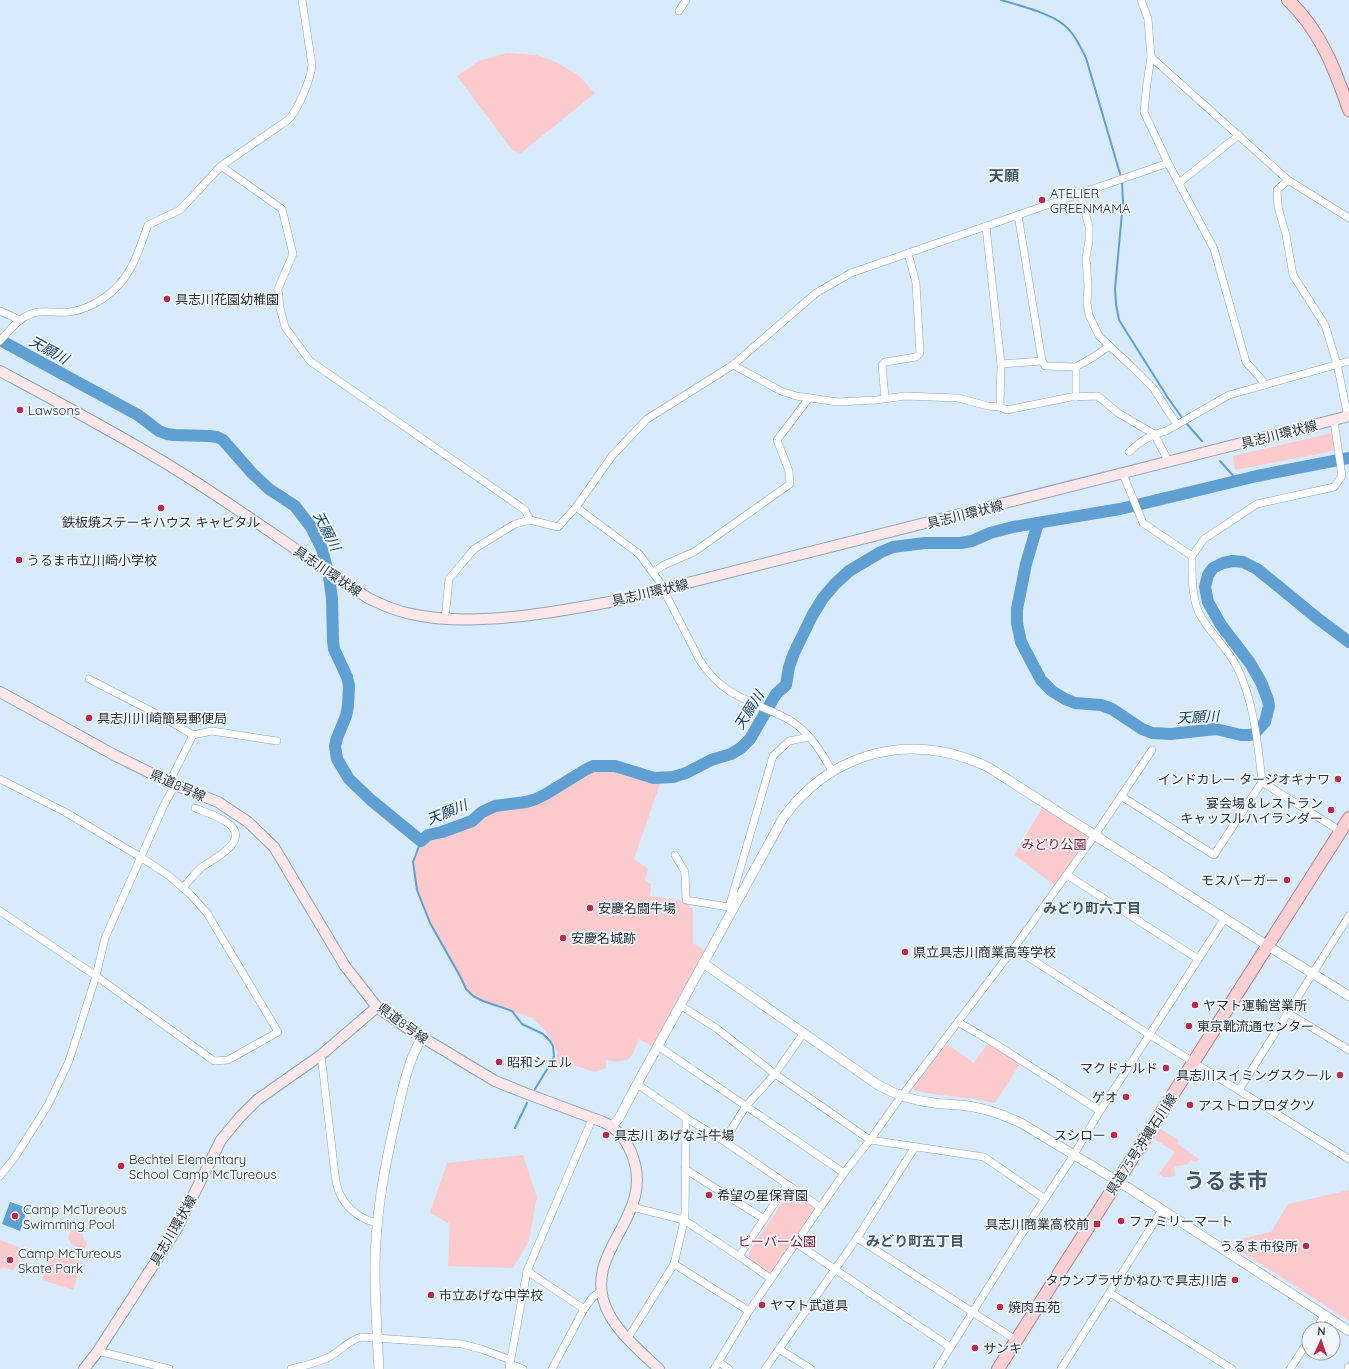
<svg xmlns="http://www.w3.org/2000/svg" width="1349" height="1369" font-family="Quicksand,'Noto Sans JP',sans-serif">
<rect width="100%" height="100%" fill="#d7ebfd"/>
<g fill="#facacd">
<polygon points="507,53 536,55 556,62 578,75 595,93 521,153 513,151 457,76 479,61"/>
<polygon points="1332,433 1335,449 1329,452 1235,470 1233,456"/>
<path d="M593,766C604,766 614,766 625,768C638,771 649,777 662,778L634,859L648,869L645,881L651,884L650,896L683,901L693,909V943L707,952L657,1049L639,1039C636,1045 633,1058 627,1060C623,1061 621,1060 617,1062L606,1060V1068L595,1072L567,1063H561L548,1075L558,1053C552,1040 544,1027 532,1018L483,1001L473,996L466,989L461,978L430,923L417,890L413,862L421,841L428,835L442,832L472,821L482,812L495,806L526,802L546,794L585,770Z"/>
<polygon points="1042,801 1095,835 1056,886 1014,855 1041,810"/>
<path d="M988,1043L1020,1064L995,1103C969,1097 942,1096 915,1091L913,1085L947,1044L974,1063Z"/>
<polygon points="1160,1129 1179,1140 1178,1144 1199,1159 1197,1162 1191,1160 1188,1164 1174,1167 1175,1176 1164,1177 1159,1174 1175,1152 1154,1139"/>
<polygon points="523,1155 537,1197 529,1241 513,1268 448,1266 450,1224 430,1213 447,1163"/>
<polygon points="792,1188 820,1207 773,1276 749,1260 749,1252"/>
<polygon points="1349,1190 1349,1321 1233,1246 1237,1240 1271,1232 1288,1204"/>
<polygon points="73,1223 81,1226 84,1240 87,1242 85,1249 72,1245 68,1238"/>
<path d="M0,1240L16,1246L20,1248C23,1257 20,1266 12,1270L3,1267L2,1269L0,1268Z"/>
<polygon points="52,1252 83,1262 73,1290 42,1280"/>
</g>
<polygon fill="#609fd2" points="10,1202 28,1208 20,1231 2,1224"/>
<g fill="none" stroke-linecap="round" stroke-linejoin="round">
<g stroke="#609fd2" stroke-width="2">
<path d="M1001,0C1018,5 1050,13 1064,25C1074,33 1080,46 1086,58L1121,177"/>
<polyline points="1122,181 1123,202 1115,289 1116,304 1119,320 1168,398 1183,419"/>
<polyline points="1186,423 1202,441"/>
<polyline points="1220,461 1237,480"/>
<polyline points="421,841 413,862 417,890 430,923 461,978 466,989 473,996 483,1001 512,1011 522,1024 543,1034 550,1041 553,1046 554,1056 552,1061 535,1089"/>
<polyline points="515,1128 527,1103"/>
</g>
<g stroke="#609fd2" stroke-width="12">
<polyline points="0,340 138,415 159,431 167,434 174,435 209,436 217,437 223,440 252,473 269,489 295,506 311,527 322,549 329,576 332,599 333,641 334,649 347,677 349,686 348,706 346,716 337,738 335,746 337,759 349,779 371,800 421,841 428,835 442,832 472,821 482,812 495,806 526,802 536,799 546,794 585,770 593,766 615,766 654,778 673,777 686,773 711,760 731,754 741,748 750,739 776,694 786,685 789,667 794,653 812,616 823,598 835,584 849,571 881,552 893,547 925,543 961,543 972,541 990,533 1013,527 1120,509 1257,476 1349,458"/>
<polyline points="1038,523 1026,564 1017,609 1017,623 1021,642 1041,680 1052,691 1065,699 1075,703 1101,705 1112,709 1142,729 1152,733 1171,734 1216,729 1241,735 1249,735 1254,734 1265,722 1269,706 1268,700 1261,682 1250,663 1221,625 1208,602 1205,587 1208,575 1213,568 1223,563 1233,561 1243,562 1257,569 1317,618 1349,642"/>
</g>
<defs>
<g id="minor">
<polyline points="1141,0 1148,19 1151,57 1147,83 1144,112 1168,163 1214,249 1246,362 1262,380 1265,385"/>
<polyline points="679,11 686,0"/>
<polyline points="1151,57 1288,180 1349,218"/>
<polyline points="221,166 282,209 293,254 278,289 280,308 285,327 310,361 525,510 530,520"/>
<polyline points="1288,180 1277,190 1278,207 1286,235 1293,275 1325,325 1337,364 1348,417"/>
<polyline points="1179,183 1239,135"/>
<polyline points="1080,193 1089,227 1089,240 1086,258 1088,286 1087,303 1089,315 1099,336 1131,366 1154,389 1177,425"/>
<polyline points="1018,215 1042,361 1045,366 1076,367"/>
<polyline points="986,227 1001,364 1000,407"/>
<polyline points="0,311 20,320"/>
<path d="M0,341C11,329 21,314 39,312C49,311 59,313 70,312C94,308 117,292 129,271C138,257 142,240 148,225L180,210L221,166L288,120C298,110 311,79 312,65L302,0"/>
<polyline points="1001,364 1042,361"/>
<polyline points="733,365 781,391 796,396 838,402 876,400 905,396 958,398 988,406 1000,407 1007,410 1071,397 1098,396 1118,413 1154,434 1169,462"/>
<polyline points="1076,397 1076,367 1095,356 1109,346"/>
<polyline points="885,398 882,365 885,362 916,357 920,353 916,283 908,253"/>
<path d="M1129,452C1139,442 1151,434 1166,431L1229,395L1349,361"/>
<polyline points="1123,474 1143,523 1192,556"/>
<path d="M576,507L639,554L659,581L699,659C717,688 736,696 766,709C776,713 786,717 794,723C811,735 822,753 832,771"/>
<polyline points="653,572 664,565 694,552 790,484 789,471 777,440 809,398"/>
<polyline points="445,619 449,579 474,549 515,524 530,520 558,527 576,507 612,456 647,419 733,365 816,293 851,273 1168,163"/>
<polyline points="89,679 161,716 193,735 212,731 277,741"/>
<polyline points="0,779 65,812 142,858 168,875 190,894 207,913 278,1032 228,1060 214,1061 96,976 0,911"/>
<polyline points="1262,782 1334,827 1340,832"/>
<polyline points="169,783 193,735"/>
<path d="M1121,796L1214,855L1262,782C1258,745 1254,701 1237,667C1228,649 1212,635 1202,618C1191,602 1192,574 1192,556L1204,539L1257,504L1334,487L1342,476L1334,421"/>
<polyline points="675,855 685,872 686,900 729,907"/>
<polyline points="1067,875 1198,959"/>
<path d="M183,888C189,881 195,873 202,867C212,860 245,844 233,828C227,819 205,812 195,808"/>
<polyline points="733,909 729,907 773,756 789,741 809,737"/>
<polyline points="1014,948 1150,1035 1349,1159"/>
<polyline points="680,1005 716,1028 775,1074 870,1140 984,1157 1045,1199"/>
<polyline points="1288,1013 1349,1050"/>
<polyline points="958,1022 994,1043 1100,1111"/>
<polyline points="658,1046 844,1173"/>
<path d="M321,1055L335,1175C336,1181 337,1189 340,1194C347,1209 361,1220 378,1223"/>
<polyline points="637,1084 686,1118 724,1141 820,1207"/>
<polyline points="1239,1090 1349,916"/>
<polyline points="724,1141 746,1106 775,1074 803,1034"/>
<polyline points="685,1169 764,1219"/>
<polyline points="0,1176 15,1157 48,1105 69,1061 96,976 105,938 164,805 175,785"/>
<polyline points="632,1207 684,1220 743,1259 771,1279"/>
<polyline points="857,1238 1016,1340"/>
<polyline points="796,1243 950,1347"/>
<polyline points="739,1256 787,1185"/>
<polyline points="674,1264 749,1311"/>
<polyline points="527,1271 584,1309"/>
<polyline points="1110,1293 1232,1369"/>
<polyline points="1316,1329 1324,1316"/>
<polyline points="628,1338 674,1264 682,1230 685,1214 686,1118"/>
<polyline points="779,1349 811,1369"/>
<polyline points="98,1351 169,1369"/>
<polyline points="719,1362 729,1369"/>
<polyline points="510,1364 523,1369"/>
<path d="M291,1369C304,1366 317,1363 329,1357C342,1350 346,1342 361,1337L462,1344L481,1349L511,1360"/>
<polyline points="509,1369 527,1271 593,1117"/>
<polyline points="552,1369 584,1309 593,1297 601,1291"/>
<polyline points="714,1369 749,1311 844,1173 870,1140 897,1102 1014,948 1095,835 1152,750"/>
<polyline points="765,1369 857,1238 915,1147"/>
<polyline points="937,1369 1021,1235 1070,1161 1100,1111 1225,918"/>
<polyline points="1061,1369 1162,1210"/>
<polyline points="1290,1369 1309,1340"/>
</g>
<g id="tertiary">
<path d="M703,963L878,1085C896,1095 914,1101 934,1103C947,1105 961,1104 974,1107C990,1110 1006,1116 1021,1123L1124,1185L1349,1331"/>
<path d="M612,1126L619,1118L637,1084L783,818C833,750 912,731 988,767L1268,946L1349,996"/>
<path d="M379,1369C377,1336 375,1302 375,1269C375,1216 385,1164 397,1113C403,1088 408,1060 422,1038"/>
<polyline points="1349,1369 1349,1368"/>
</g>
<g id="secondary">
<path d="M0,371C54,400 109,429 162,461C232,503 299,553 368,598C382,605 396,611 411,614C474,628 557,612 620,600L1349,416"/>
<path d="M0,692L116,756L175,785L218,802L248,822L274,847L345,966L377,1007L407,1028L495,1081L525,1093L603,1122C617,1128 625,1138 631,1152C657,1213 589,1246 603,1299C611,1328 638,1349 659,1369"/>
<polyline points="84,1369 98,1351 176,1230 221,1140 240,1117 257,1100 321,1055 377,1007"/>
</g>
<g id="primary">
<path d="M1288,0C1320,30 1335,69 1349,110"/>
<polyline points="998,1369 1349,818"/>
</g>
</defs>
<use href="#minor" stroke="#8da5b9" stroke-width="8"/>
<use href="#tertiary" stroke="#8da5b9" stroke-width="10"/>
<use href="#secondary" stroke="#8da5b9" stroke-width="12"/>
<use href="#primary" stroke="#b0848b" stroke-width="14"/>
<use href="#minor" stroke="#fff" stroke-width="7"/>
<use href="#tertiary" stroke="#fff" stroke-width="9"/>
<use href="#secondary" stroke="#fde7e9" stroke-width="10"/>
<use href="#primary" stroke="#fbd0d3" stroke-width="12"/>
</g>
<g fill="#bb2a4b" stroke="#f1f6fa" stroke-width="1.5">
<circle cx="1042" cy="200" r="4"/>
<circle cx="167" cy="299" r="4"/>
<circle cx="20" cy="410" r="4"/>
<circle cx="161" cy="508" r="4"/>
<circle cx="19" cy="560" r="4"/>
<circle cx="89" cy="718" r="4"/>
<circle cx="1338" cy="779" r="4"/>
<circle cx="1331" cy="810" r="4"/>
<circle cx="1287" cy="880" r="4"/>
<circle cx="590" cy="908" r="4"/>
<circle cx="563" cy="938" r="4"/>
<circle cx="905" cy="952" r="4"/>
<circle cx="1195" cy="1005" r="4"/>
<circle cx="1189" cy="1026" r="4"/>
<circle cx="499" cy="1062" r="4"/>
<circle cx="1166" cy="1068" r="4"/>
<circle cx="1340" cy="1075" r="4"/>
<circle cx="1126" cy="1097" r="4"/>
<circle cx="1190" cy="1105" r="4"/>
<circle cx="606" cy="1135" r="4"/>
<circle cx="1114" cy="1135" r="4"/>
<circle cx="121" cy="1166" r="4"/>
<circle cx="709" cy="1195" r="4"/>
<circle cx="15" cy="1216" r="4"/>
<circle cx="1121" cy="1221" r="4"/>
<rect x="1093" y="1220" width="8" height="8" rx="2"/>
<circle cx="1306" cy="1246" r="4"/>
<circle cx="10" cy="1260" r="4"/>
<circle cx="1235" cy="1280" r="4"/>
<circle cx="431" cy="1295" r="4"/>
<circle cx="762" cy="1305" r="4"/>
<circle cx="1000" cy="1307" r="4"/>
<circle cx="975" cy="1348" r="4"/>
</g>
<g text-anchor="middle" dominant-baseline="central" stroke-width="3.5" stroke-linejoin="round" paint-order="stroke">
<g font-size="13" fill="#28323a" stroke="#f1f6fa" text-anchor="start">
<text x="1050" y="193">ATELIER<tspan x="1050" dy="15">GREENMAMA</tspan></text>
<text x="175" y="299">具志川花園幼稚園</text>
<text x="28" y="410">Lawsons</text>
<text x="161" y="522" text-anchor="middle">鉄板焼ステーキハウス キャピタル</text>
<text x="27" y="560">うるま市立川崎小学校</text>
<text x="97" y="718">具志川川崎簡易郵便局</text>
<text x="1330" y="779" text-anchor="end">インドカレー タージオキナワ</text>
<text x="1323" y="803" text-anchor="end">宴会場＆レストラン<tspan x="1323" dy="15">キャッスルハイランダー</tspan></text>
<text x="1279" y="880" text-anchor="end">モスバーガー</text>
<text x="598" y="908">安慶名闘牛場</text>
<text x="571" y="938">安慶名城跡</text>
<text x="913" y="952">県立具志川商業高等学校</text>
<text x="1203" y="1005">ヤマト運輸営業所</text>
<text x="1197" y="1026">東京靴流通センター</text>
<text x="507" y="1062">昭和シェル</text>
<text x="1158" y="1068" text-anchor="end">マクドナルド</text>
<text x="1332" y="1075" text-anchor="end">具志川スイミングスクール</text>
<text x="1118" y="1097" text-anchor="end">ゲオ</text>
<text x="1198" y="1105">アストロプロダクツ</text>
<text x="614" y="1135">具志川 あげな斗牛場</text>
<text x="1106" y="1135" text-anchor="end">スシロー</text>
<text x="129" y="1159">Bechtel Elementary<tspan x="129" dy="15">School Camp McTureous</tspan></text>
<text x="717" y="1195">希望の星保育園</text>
<text x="23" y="1209">Camp McTureous<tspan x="23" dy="15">Swimming Pool</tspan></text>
<text x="1129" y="1221">ファミリーマート</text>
<text x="1089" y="1224" text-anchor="end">具志川商業高校前</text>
<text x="1298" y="1246" text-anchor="end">うるま市役所</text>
<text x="18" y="1253">Camp McTureous<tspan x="18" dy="15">Skate Park</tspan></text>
<text x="1227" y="1280" text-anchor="end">タウンプラザかねひで具志川店</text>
<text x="439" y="1295">市立あげな中学校</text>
<text x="770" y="1305">ヤマト武道具</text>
<text x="1008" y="1307">焼肉五苑</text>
<text x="983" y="1348">サンキ</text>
</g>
<g font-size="13" fill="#28323a" stroke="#f1f6fa">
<text transform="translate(1279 434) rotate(-14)">具志川環状線</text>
<text transform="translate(965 514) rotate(-14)">具志川環状線</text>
<text transform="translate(328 571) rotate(34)">具志川環状線</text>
<text transform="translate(650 592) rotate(-13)">具志川環状線</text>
<text transform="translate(178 785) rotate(24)">県道8号線</text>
<text transform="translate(403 1023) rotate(36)">県道8号線</text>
<text transform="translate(1141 1144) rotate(-57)">県道75号沖縄石川線</text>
<text transform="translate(173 1230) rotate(-60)">具志川環状線</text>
</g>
<g font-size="13" fill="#7b1a2f" stroke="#f1f6fa">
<text x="1054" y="844">みどり公園</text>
<text x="777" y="1241">ビーバー公園</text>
</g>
<g font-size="14" font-style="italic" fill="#114164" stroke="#f1f6fa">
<text transform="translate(49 350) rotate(29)">天願川</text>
<text transform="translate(327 531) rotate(63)">天願川</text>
<text transform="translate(749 710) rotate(-58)">天願川</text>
<text transform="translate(1198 717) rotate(-3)">天願川</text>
<text transform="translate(447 812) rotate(-22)">天願川</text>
</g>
<g font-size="14" font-weight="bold" fill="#415668" stroke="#f1f6fa">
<text x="1092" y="908">みどり町六丁目</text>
<text x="915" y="1241">みどり町五丁目</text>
</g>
<g font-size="15" font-weight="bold" fill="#415668" stroke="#f1f6fa">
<text x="1004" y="175">天願</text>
</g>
<g font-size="21" font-weight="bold" fill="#415668" stroke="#f1f6fa">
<text x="1226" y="1180">うるま市</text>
</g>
</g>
<g transform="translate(1321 1341) rotate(3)"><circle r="19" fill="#f1f6fa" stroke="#a1a8ad"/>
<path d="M0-3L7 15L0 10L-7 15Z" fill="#bb2a4b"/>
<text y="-6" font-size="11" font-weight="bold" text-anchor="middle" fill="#28323a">N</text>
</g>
</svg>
